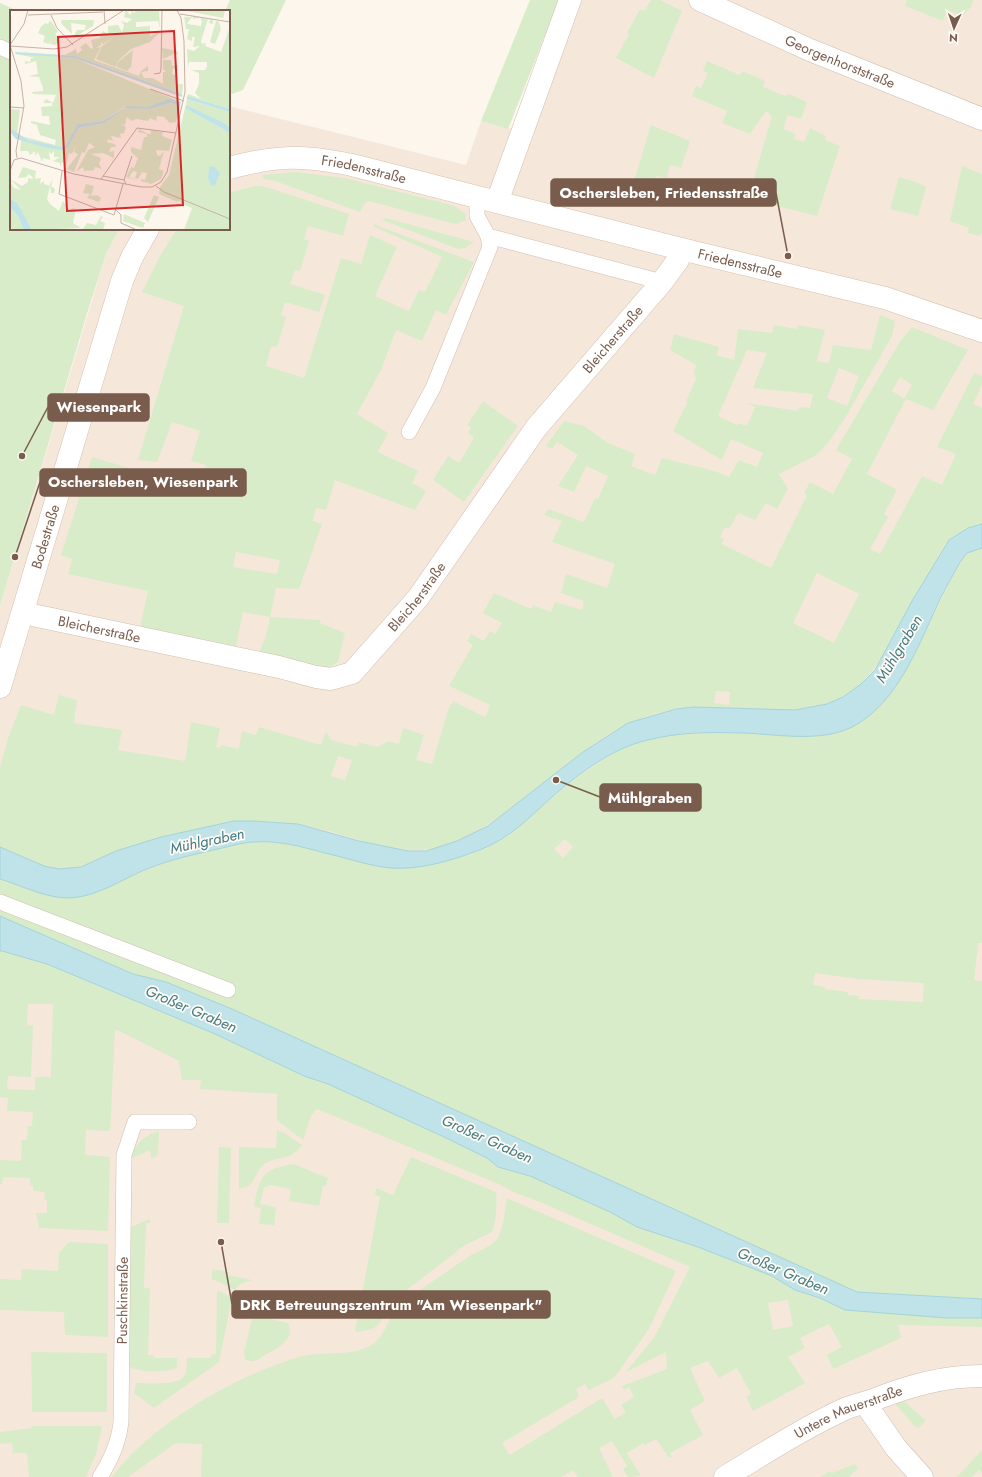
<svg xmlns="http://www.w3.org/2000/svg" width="982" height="1477" font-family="Jost,sans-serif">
<rect width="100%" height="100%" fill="#fdf6ec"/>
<polygon fill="#f5e8da" points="559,0 982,0 982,1477 0,1477 0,606 106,254 119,229 229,229 229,106 466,165 481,121 514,129"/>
<g fill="#d8ecc9" fill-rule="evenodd">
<polygon points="230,0 286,0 243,90 232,94 229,93 229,11 225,11"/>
<polygon points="530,0 559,0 508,129 481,121"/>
<polygon points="651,0 660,0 682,11 654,78 616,58 629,34 627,33 640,9 644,11"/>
<polygon points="907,0 973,0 972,5 963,16 947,10 943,21 905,6"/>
<polygon points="0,3 18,11 11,11 11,229 119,229 106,254 89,307 0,606"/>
<polygon points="707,61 740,75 742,71 765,81 763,87 785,96 789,94 807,102 801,119 788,115 783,129 796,134 794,139 804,142 810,128 826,136 825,140 840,146 817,216 773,205 777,194 761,190 758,201 748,199 772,116 766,111 750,134 722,123 727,111 692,96 696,86 701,88 708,73 703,71"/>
<polygon points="651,125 690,141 681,168 670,165 667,178 656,176 647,205 628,201"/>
<polygon points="962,166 982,174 982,231 980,236 968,233 969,228 950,221"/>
<polygon points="295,172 345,178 455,206 465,214 466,220 457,224 451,223 369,201 364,204 360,212 275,181 264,179 262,175"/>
<polygon points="899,177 916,182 926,187 918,216 890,209"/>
<path d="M254,186H263L349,214L343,236L308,226L304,239L309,241L300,271L295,270L290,284L325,295L319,312L285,302L281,315L286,317L277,347L271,346L266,366L304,378L341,258L361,264L370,235L397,247L375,296L409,311L419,290L425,292L442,257L373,226V224L474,262L446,315L436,310L422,341L396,330L381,370L357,414L388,433L378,452L418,471L412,483L426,491L415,510L335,480L326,510L316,508L313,521L322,524L299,589L276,588L270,617L320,620V623L345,633L338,662L330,667L329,670L259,653L266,635L270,617L243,612L236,646L140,627L148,591L68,574L72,559L61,555L92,457L177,482L185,471L203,475L206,465L191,461L200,431L172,422L157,462L138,460L184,306L142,292L160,256L177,229H229C229,217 233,204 229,193ZM236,552L280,560L277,574L233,567Z"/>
<polygon points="386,218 474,242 465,248 458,249 382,220"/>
<path d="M880,315L895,321L892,336L845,418L828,443L815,456L779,474L788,489L777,509L766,503L755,520L738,513L729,529L725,527L720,537L724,539L722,544L771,568L807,495L804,493L810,482L833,494L852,459L836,450L901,340L912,327L968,350L933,410L906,399L867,474L897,490L884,514L888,517L870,549L880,554L922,476L942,485L956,454L937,447L974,373L982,376V384L973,404L982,408V524C971,527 961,531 951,538C943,545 938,558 933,566C924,581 915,596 907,611C890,642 876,677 844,696C795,725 730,700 676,709C584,724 533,812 450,844C403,862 357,836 312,827C288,822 262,821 238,821C225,822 212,826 199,829C172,835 144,842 117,851C96,859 83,870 58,869C38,867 19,854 0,847V767L8,738L21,705L54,715L59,695L77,700L74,723L122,730L118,750L185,761L191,722L220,728L216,747L221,748V745L239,749L242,731L256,735L259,727L321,745L326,731L331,740L357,747L359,742L377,747L388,741L399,744L403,728L424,735L416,760L432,764L448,710L453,701L485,717L490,705L449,686L473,645L467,641L471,634L484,641L490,631L495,634L502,623L483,613L494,593L531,609L533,605L551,612L555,602L582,610L584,601L561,593L566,574L607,588L615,564L552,542L562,521L544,515L548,509L584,522L595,498L598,499L608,476L586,466L574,492L558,486L578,455L557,442L552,449L546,446L564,421L584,426L608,443L635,454L631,466L655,475L662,458L715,471L729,477L739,460L757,467L763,453L731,439L722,460L673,431L688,401H686L696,379L694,373L696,365L670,350L674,334L719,347L716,355L734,360L738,329L772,333L774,325L797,329V325L825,330L817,361L829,363L833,345L871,350ZM747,350L767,353L753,388L813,394L810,408L799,407L798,411L747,403L755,407L747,426L738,423L737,425L718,416ZM839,368L859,376L847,406L827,398ZM900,377L912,385L904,399L892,391ZM817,573L859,594L834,643L793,623ZM716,691L730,692L729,705L714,703ZM338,756L352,760L345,780L331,776Z"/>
<polygon points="483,401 518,426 464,502 433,480 448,456 459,463 474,438 468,433 471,428 467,425"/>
<path d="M982,548V943H978L974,980L982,981V1299L857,1292L232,1009L166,982L133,974L0,916V879C24,886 46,899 71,897C99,896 123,878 149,869C178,857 223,845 253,842C269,840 287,844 302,847C348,857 384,873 433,864C454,860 478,853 497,842C519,829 536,811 555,795C581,774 609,752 642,741C673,731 707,732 739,733C781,734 828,744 864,719C880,708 892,690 903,675L960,562L967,553ZM565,839L573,847L563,858L554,849ZM815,973L859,979L924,983L923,1002L859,999V996L848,995V992L825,989V987L813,985Z"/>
<path d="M0,951L47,964L215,1034L304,1076L328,1084L442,1136L487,1158L498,1167L530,1176L610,1212L637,1227L698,1247L772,1276L795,1290L820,1298L845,1310L947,1318H982V1327L898,1325L901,1338L833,1369L827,1355L842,1347L829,1324L800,1338L805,1348L788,1357L805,1383L753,1411L746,1397L751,1394L737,1368L719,1378L708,1361L690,1368L705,1401L690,1410L703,1435L670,1453L672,1457L669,1458L656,1439L645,1445L644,1443L627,1453L641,1476L628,1477L623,1469L627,1466L612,1441L599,1448L613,1477H578L573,1470L561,1477H201L202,1444L176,1443L128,1477H112C151,1424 237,1375 299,1357C322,1350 350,1358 371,1345C386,1336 388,1318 398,1305L471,1255L491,1245L498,1238L503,1223L507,1198L676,1271L649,1329L614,1378L589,1390L585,1384L576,1389L579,1397L502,1443L510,1455L602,1398L615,1419L626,1412L621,1405L634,1397L629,1387L624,1390L622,1386L667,1369L666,1352L626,1372L655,1336L690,1267L540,1202L513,1192L501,1185L317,1109L311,1116L303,1140L277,1120V1094L200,1089L201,1080H182L179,1061L115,1029L110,1131L86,1130L85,1155L110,1157L108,1231L39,1228L36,1213H47V1200L44,1199L45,1192L33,1191V1186L30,1185V1178L3,1177L2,1184H0V1160L21,1161L22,1140H27L28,1126H32L33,1112L7,1111L8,1098L0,1097ZM28,1004H53L51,1077H35V1090L7,1089L8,1076L31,1077L33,1026L27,1025ZM788,1300L793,1326L773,1330L768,1303Z"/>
<path d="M159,1131L158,1155H156V1157L151,1158L150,1150L130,1159C134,1145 145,1135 159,1131Z"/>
<path d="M277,1131L283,1132L302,1145C288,1164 277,1154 263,1165C257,1171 255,1180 249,1186L239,1189V1147L276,1148Z"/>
<polygon points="219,1147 231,1148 229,1223 217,1223"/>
<path d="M411,1157L496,1192C497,1206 497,1218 492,1232L465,1245L395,1299C377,1317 388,1330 355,1332L380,1197L375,1195L376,1188L393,1195Z"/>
<path d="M294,1164L328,1178L326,1186H323L319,1206L289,1201L291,1189L270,1185L264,1188L260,1204L276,1207L274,1225L259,1224L261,1208L254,1207C259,1177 262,1169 294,1164Z"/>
<path d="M150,1219V1223H146L144,1288H150L148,1355H154V1358H177V1367C171,1373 133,1373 128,1365L129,1228Z"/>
<polygon points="69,1242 108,1244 108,1337 65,1335 64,1312 0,1310 0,1279 21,1280 22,1269 58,1271 59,1253"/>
<polygon points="212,1269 229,1272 228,1275 252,1280 240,1284 235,1290 212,1279"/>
<path d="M217,1290L232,1298L219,1362L154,1408L134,1393L136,1383C146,1383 179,1386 184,1376C188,1371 186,1364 187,1358H211V1355L216,1354Z"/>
<path d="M257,1316L288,1323C296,1340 277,1348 265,1355C262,1357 258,1360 254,1361C251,1362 247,1360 245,1359L244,1352L252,1319Z"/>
<polygon points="31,1352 107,1353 107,1412 32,1412"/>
<polygon points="901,1398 925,1420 925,1422 918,1428 915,1427 894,1402"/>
<polygon points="32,1426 102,1426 96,1454 86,1477 29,1477 27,1453 13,1453 12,1443 0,1444 0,1432 32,1428"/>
<polygon points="982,1450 982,1473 979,1470 972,1477 957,1477"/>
<polygon points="855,1464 858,1468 849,1477 820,1477 830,1471 832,1473"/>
</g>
<g fill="#bfe3e8" stroke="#a5d3da">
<path d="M982,524V548L967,553L960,562C954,574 947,585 941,597C920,641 899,703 852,727C820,743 776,734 742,733C710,732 679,732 648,740C612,748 580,773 553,796C531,816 510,838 482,849C454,860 421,870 391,868C369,866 347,858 325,853C303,847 278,840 254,842C244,842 232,846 222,848C197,854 171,859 147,869C122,879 97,897 69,898C45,898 23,886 0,879V847L44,866L59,869L81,867L116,851L161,837L234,821H253L298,824L359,841L408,851H426L457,841L488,826L583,752L628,723L676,709L694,707L795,710L827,704L843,697L861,684L875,670L912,601L949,540L968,528Z"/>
<polygon points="0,916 133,974 166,982 232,1009 857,1292 982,1299 982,1318 947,1318 845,1310 820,1298 795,1290 772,1276 698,1247 637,1227 610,1212 530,1176 498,1167 487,1158 442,1136 328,1084 304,1076 215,1034 47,964 2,951 0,951"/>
</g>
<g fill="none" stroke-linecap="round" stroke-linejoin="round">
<defs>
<g id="lane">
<polyline points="0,47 11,52"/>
<polyline points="477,197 477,216 488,236 662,282"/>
<polyline points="409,432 433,388 490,247 488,236"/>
<polyline points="0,902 228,990"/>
<path id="s1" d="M100,1477C111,1460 119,1442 121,1422L124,1155L135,1122H189"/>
</g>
<g id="street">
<path id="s2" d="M700,0L810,50L982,119"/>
<polyline points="497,202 570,0"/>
<path id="s3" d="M23,613L279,667L316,677L331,679L352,673L418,598L536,428L662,282L678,260L681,249"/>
<polyline points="865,1403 896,1448 922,1477"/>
<path id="s4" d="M725,1477C765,1453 805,1427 847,1408C855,1405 865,1403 873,1400C909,1386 943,1376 982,1376"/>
</g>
<g id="secondary">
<path id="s5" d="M229,168C278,155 302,155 352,165L681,249L885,298L982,331"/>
<path id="s6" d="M0,687L122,281L132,257L148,229"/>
</g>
</defs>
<use href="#lane" stroke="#d1beb0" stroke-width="16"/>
<use href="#street" stroke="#d1beb0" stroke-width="23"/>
<use href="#secondary" stroke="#d6c0b0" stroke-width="23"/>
<use href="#lane" stroke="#fff" stroke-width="15"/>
<use href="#street" stroke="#fff" stroke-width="22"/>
<use href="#secondary" stroke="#fff" stroke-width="22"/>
</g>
<g text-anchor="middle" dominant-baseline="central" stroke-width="3.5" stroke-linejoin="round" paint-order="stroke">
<g font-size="14" fill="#7a5c4d" stroke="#fffaf3">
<text stroke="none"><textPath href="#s2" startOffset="153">Georgenhorststraße</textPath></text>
<text stroke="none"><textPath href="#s5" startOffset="137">Friedensstraße</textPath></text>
<text stroke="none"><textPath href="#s5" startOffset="525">Friedensstraße</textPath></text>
<text stroke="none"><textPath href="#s3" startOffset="761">Bleicherstraße</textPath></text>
<text stroke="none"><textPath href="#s6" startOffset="157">Bodestraße</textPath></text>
<text stroke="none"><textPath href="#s3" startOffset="437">Bleicherstraße</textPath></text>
<text stroke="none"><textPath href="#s3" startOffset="78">Bleicherstraße</textPath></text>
<text stroke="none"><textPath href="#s1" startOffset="181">Puschkinstraße</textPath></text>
<text stroke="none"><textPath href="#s4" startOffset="140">Untere Mauerstraße</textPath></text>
</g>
<g font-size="15" font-style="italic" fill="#437c86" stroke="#fffaf3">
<text transform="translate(899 649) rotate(-59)">Mühlgraben</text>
<text transform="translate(207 841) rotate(-12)">Mühlgraben</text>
<text transform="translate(191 1009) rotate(23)">Großer Graben</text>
<text transform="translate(487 1139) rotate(24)">Großer Graben</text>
<text transform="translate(783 1271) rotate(23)">Großer Graben</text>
</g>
</g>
<g transform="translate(10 10)">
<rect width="220" height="220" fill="#fdf6ec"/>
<path d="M116,0L120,5L122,3L120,0L125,3V0H149L150,18L148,11L126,12V17L140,16V26L151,21L140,32L121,39L107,52L106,57L86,49L92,36L104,27L93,34L91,32V35L86,38L91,37L84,50L129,66L131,61L138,56V61L131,62L134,68H143L153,74V62H156L153,59V50H161L162,56L168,55V61L163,58L162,64L168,66L167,74H173L172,84L65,46L42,45L5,42L55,45L66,39L67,44L72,40L70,37L76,33L81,39L83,38L81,30L90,28V24L93,28L91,23L93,21L98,24V16L108,15L112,22L114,15L111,11L117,13L122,9L114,7ZM184,0V1L215,0L213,8L177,1ZM178,5L203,10V14L199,13L200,10L198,9L191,31L192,34L196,33L195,36L211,42L220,17V99L177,86L178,84L191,89L185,83L189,74V63L181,60H195L197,57V52H179L178,57L177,39L184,41L190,36L183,37L185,27H182V31L177,29L179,19H176L174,7H182L177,14L191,16L192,11L190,8L183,9V7ZM40,10L48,21L45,24L49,28L52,25L46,35L40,34L42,29L39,34L33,32L35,26L28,23L31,17L35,13L38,14ZM52,10H84L83,16L63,28L67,20H75L76,15L61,13L62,24L51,13ZM206,11L209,12L211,19L205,34L200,32ZM152,38L168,41V45L163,44L153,49ZM123,40L121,57L117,61L107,57V53ZM14,43L64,48L171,92L162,90L138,97H114L93,111L70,114L56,135L51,137L40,136L18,130L12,126L45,135L46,130L30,125L27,115L21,113V111L40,115L39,106H32L31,97L42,96V93H33L36,89L43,93L46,85L23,84L22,82L33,81V78L29,67L18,66L28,64L26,51L15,54V51L20,52L21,48H26L6,44ZM177,89L220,102V118L176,95ZM161,93L170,96L166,112L160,113L154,107L147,106L146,111L140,108L138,111L127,109L121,111L117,107L115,115L111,114L116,117L114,123L110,124L111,128L101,126L103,131L98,129L97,132L105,134L106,137H101L99,142L104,141V148L93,143L81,144L91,148L89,154L92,159L85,157L84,160L74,161L73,157L66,162L78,140L85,137L79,133L75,143L72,142L64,162L57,159L68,144L64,142L66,135L62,144L59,143L56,157V153L52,152L50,157V153L43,151L50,147H44V141L41,144L39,141L40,150L33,148L32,152L28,142L25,146V141L20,145L18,141H10L11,130L53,140L58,137L69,118L95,113L116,97L140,99ZM175,98L220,123V220H174L182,198L170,193L171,190L167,192L149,184L150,177L159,165ZM0,99L10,100L7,125L0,118ZM129,119L138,124H141V120L153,122L152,126L162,130L159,141L146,140L147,145L150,146L154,141L149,159L154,161L151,169L141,174L131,171V169L135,170L137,163L132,162L128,169L125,168L127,162L123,161L119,167L128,171L116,167L121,157L124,158L128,148L121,142V137L131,140L134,127H137V124L128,122ZM13,157L26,161L25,169L31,168L30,174L34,171V174L39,176L43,169L41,176L45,179L44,183H41L40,176L37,189L40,194L49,201L53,191L56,195L55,201L58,202L62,198L66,199L63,213L71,218L22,220L8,194L0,188V172L4,178L11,180L0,169L12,176L18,172V168L22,169L23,167L18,164L17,167L8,168ZM76,174L84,176L81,186L87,185L91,188L89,192L77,188L80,184L73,183ZM144,185L149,187L138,212L134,208ZM0,197L8,206L14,220H3L0,216ZM114,204L135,213L133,218L113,211ZM91,206L93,207L90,211L95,213L93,220H72L77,213L86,215Z" fill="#d8ecc9"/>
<path d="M5,42L65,46L172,84V87L64,48L6,44ZM177,86L220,99V102L177,89ZM159,89L171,92L170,96L161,93L140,99L115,98L95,113L69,118L58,137L53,140L38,138L6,129L0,122V118L18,130L51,137L56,135L68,114L93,111L117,96L138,97ZM176,95L212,112L220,118V123L175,98ZM203,156L210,162L205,176L201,175L198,168L199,157ZM0,188L8,194L22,220H14L8,206L0,197Z" fill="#bfe3e8"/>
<path fill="none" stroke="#c5b3a7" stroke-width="1" d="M94,0L95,14M170,4L220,12M18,5L93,2M41,5L47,18L63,35M0,35L11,71L14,96L6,141L7,148M0,35L14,14L18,0M0,36L44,39L57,37L114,0M144,64L150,63L151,59L152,0M140,79L174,91M0,97L14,98M0,161L4,150L11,148L64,164L131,177H142L151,172L157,162L175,82L174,31L171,8L167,0M52,161L49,184L104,205L113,174M93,166L114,170L116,174M91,169L127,118L166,123M114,170L122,146M146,176L154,182L220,209M105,199L111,205V213L127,220"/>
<path fill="#d62828" fill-opacity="0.15" stroke="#d62828" stroke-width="2" d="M164,21L173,195L57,201L48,27Z"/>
<rect width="220" height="220" fill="none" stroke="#7a5c4d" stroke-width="2"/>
</g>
<path fill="none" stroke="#7a5c4d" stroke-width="1.5" d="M788 256L776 193M22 456L48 407M15 557L40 482M556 780L600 797M221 1242L232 1304"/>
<g fill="#7a5c4d" stroke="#fffaf3" stroke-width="1.5">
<circle cx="788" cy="256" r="4"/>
<circle cx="22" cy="456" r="4"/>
<circle cx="15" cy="557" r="4"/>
<circle cx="556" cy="780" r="4"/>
<circle cx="221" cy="1242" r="4"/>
</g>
<g fill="#7a5c4d" stroke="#7a5c4d" stroke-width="1.5">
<rect x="551" y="179" width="225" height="27" rx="4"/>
<rect x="48" y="394" width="101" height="27" rx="4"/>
<rect x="40" y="469" width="206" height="27" rx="4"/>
<rect x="600" y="784" width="101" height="27" rx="4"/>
<rect x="232" y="1291" width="318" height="27" rx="4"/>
</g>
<g font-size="15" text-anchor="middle" font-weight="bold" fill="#fff">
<text x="664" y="198">Oschersleben, Friedensstraße</text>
<text x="99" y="412">Wiesenpark</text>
<text x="143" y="487">Oschersleben, Wiesenpark</text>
<text x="650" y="803">Mühlgraben</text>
<text x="391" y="1310">DRK Betreuungszentrum "Am Wiesenpark"</text>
</g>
<g transform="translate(954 28) rotate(183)" stroke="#fffaf3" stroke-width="3" paint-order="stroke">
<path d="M0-3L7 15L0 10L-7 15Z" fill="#7a5c4d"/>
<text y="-6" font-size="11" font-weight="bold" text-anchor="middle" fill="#7a5c4d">N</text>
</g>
</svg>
